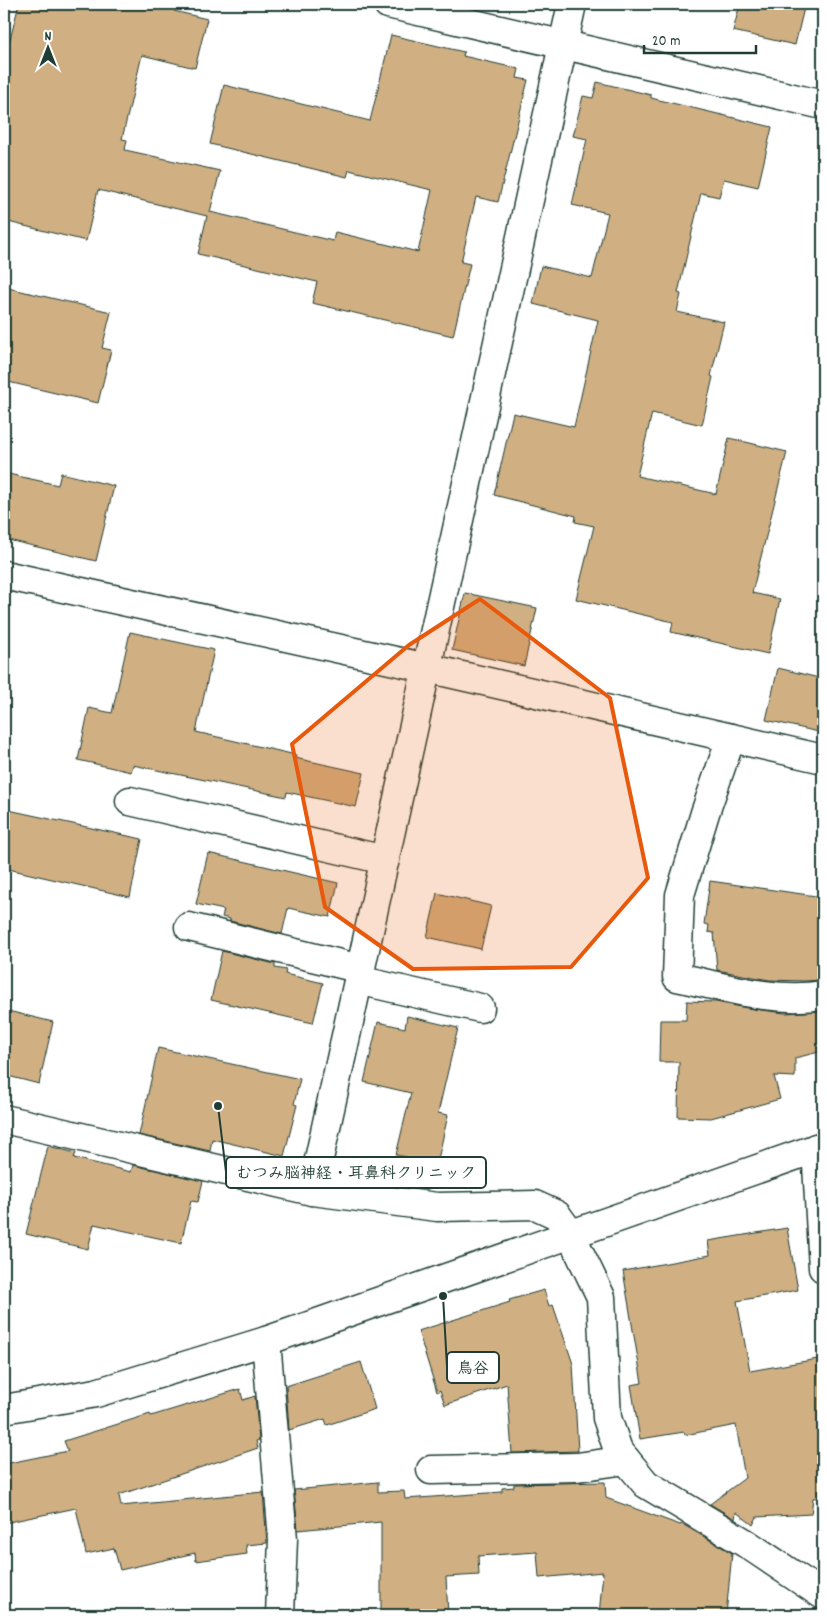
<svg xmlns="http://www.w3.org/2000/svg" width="827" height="1619" font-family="Dekko,'Klee One',sans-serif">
<rect width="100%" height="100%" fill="#fff"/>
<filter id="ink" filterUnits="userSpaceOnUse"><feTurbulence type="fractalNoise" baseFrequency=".02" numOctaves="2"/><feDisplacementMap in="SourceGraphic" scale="10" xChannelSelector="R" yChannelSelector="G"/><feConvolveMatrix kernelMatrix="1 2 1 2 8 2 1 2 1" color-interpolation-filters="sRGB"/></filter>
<g filter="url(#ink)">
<g fill="#d0af83" stroke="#1f3d34">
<polygon points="19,4 175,4 174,11 207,19 195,68 142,55 122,139 127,140 125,150 220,171 210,212 333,241 335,232 418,252 432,190 349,170 347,177 210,144 224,85 370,121 391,35 464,52 463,56 519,69 517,78 528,80 498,202 476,197 461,262 470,264 453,336 312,303 317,282 198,254 207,216 98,190 86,241 4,221 4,63"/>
<polygon points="740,4 805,4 795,45 733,31"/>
<polygon points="597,82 651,95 651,98 772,127 758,187 724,179 719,197 701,193 678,293 681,294 677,312 724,322 711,376 713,377 702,425 652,413 637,476 716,494 729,438 787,452 752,593 780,599 768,654 671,632 673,622 576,599 594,526 575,522 576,516 494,495 513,413 574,427 598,320 533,304 541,266 592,278 608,213 572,205 587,139 573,136 583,96 593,98"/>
<polygon points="4,287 111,312 102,348 111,350 98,403 4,381"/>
<polygon points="4,473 58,485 61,473 114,486 96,561 4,539"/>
<polygon points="465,593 537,608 524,666 452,650"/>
<polygon points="130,632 214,650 196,732 296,755 295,758 364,773 356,807 287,792 286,797 133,765 131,772 78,760 89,708 112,713"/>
<polygon points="778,668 823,679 823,733 766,720"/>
<polygon points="4,809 142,839 130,897 4,868"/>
<polygon points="208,853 338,883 330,917 288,908 282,934 230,921 230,919 222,917 224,910 196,904"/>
<polygon points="710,881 823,897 823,980 804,981 769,980 717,970 714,933 708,932 709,925 704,924"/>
<polygon points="437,893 491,906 481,949 427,937"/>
<polygon points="222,951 275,964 275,968 286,970 285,974 323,983 313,1023 211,1000"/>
<polygon points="687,1001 716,1002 747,1008 785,1013 823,1011 823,1051 795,1058 795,1077 774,1076 780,1099 711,1118 678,1117 679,1062 659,1062 660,1020 686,1020"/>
<polygon points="4,1010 53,1022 39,1084 4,1075"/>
<polygon points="407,1016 458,1028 438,1113 448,1115 435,1173 405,1166 407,1157 396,1155 411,1093 364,1082 378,1022 405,1028"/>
<polygon points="158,1048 300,1079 294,1104 297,1105 284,1156 212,1139 210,1151 139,1135"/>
<polygon points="48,1146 76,1153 74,1158 131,1172 133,1165 203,1181 198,1202 191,1201 181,1243 94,1224 88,1249 26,1234"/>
<polygon points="787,1228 798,1290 737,1301 750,1371 823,1358 823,1497 813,1498 811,1514 757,1517 753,1525 736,1512 735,1519 710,1504 745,1478 736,1425 685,1435 684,1432 640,1439 631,1385 642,1383 623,1271 710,1255 708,1241"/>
<polygon points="544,1290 549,1306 553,1305 573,1364 578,1451 512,1453 507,1384 445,1405 440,1390 437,1392 418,1331 510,1302 509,1300"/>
<polygon points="361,1362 375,1409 327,1425 325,1419 289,1430 286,1386"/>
<polygon points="240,1389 243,1400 255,1396 259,1440 256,1441 258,1448 119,1495 121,1506 263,1492 267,1543 246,1545 247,1554 196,1561 195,1553 120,1570 114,1548 86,1554 76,1508 4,1523 4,1464 68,1451 64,1441 150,1414 151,1416"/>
<polygon points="378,1482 378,1492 404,1491 405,1499 502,1492 502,1488 514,1487 514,1484 605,1482 606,1498 680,1525 682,1524 732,1553 726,1615 599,1615 603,1572 539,1578 537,1552 478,1556 479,1575 446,1577 448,1615 381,1615 381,1522 298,1530 294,1490"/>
</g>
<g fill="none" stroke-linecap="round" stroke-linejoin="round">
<defs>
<g id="minor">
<polyline points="388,4 823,105"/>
<polyline points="4,575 427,668 823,759"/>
<path d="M731,738L705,813L680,895L677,977C724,987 774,1003 823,995"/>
<polyline points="130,801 385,860"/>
<polyline points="189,927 361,969"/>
<polyline points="358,980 480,1008"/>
<polyline points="4,1119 312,1191 437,1207 535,1205 557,1215 570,1233 601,1297 607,1418 618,1450 646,1484 747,1544 823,1595"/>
<polyline points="816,1148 823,1268"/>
<polyline points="312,1191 572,4"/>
<polyline points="266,1341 283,1539 280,1615"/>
<polyline points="431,1470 577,1467 626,1460"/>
</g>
<polyline id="tertiary" points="4,1409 96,1393 266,1341 823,1146"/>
</defs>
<use href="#minor" stroke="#1f3d34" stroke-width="31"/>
<use href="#tertiary" stroke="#1f3d34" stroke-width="31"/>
<use href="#minor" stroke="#fff" stroke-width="28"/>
<use href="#tertiary" stroke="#fff" stroke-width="28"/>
</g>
</g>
<path fill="#e8590c" fill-opacity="0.2" stroke="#e8590c" stroke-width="4" stroke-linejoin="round" d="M480,599L610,698L648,878L571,967L413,969L325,907L292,744L409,645Z"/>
<path fill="none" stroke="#1f3d34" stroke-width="2" d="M218 1106L226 1172M443 1296L447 1367"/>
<g fill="#1f3d34" stroke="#fff" stroke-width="2">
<circle cx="218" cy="1106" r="5"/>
<circle cx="443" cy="1296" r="5"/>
</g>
<g fill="#fff" stroke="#1f3d34" stroke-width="2">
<rect x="226" y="1157" width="260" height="31" rx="5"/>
<rect x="447" y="1352" width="52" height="31" rx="5"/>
</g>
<g font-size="16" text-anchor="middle" font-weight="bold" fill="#1f3d34">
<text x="356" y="1178">むつみ脳神経・耳鼻科クリニック</text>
<text x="473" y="1373">鳥谷</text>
</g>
<rect width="827" height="1619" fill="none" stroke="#fff" stroke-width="20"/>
<rect x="10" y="10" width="807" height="1599" fill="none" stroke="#1f3d34" stroke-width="2" filter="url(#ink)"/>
<g transform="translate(48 48)" stroke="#ffffff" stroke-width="4" paint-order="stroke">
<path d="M0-4L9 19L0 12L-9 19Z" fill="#1f3d34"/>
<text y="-8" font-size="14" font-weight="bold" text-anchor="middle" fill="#1f3d34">N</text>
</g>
<path d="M644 45v8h112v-8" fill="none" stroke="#1f3d34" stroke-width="2.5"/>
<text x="652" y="45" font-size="15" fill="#1f3d34" stroke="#ffffff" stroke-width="4" paint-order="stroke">20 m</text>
</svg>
